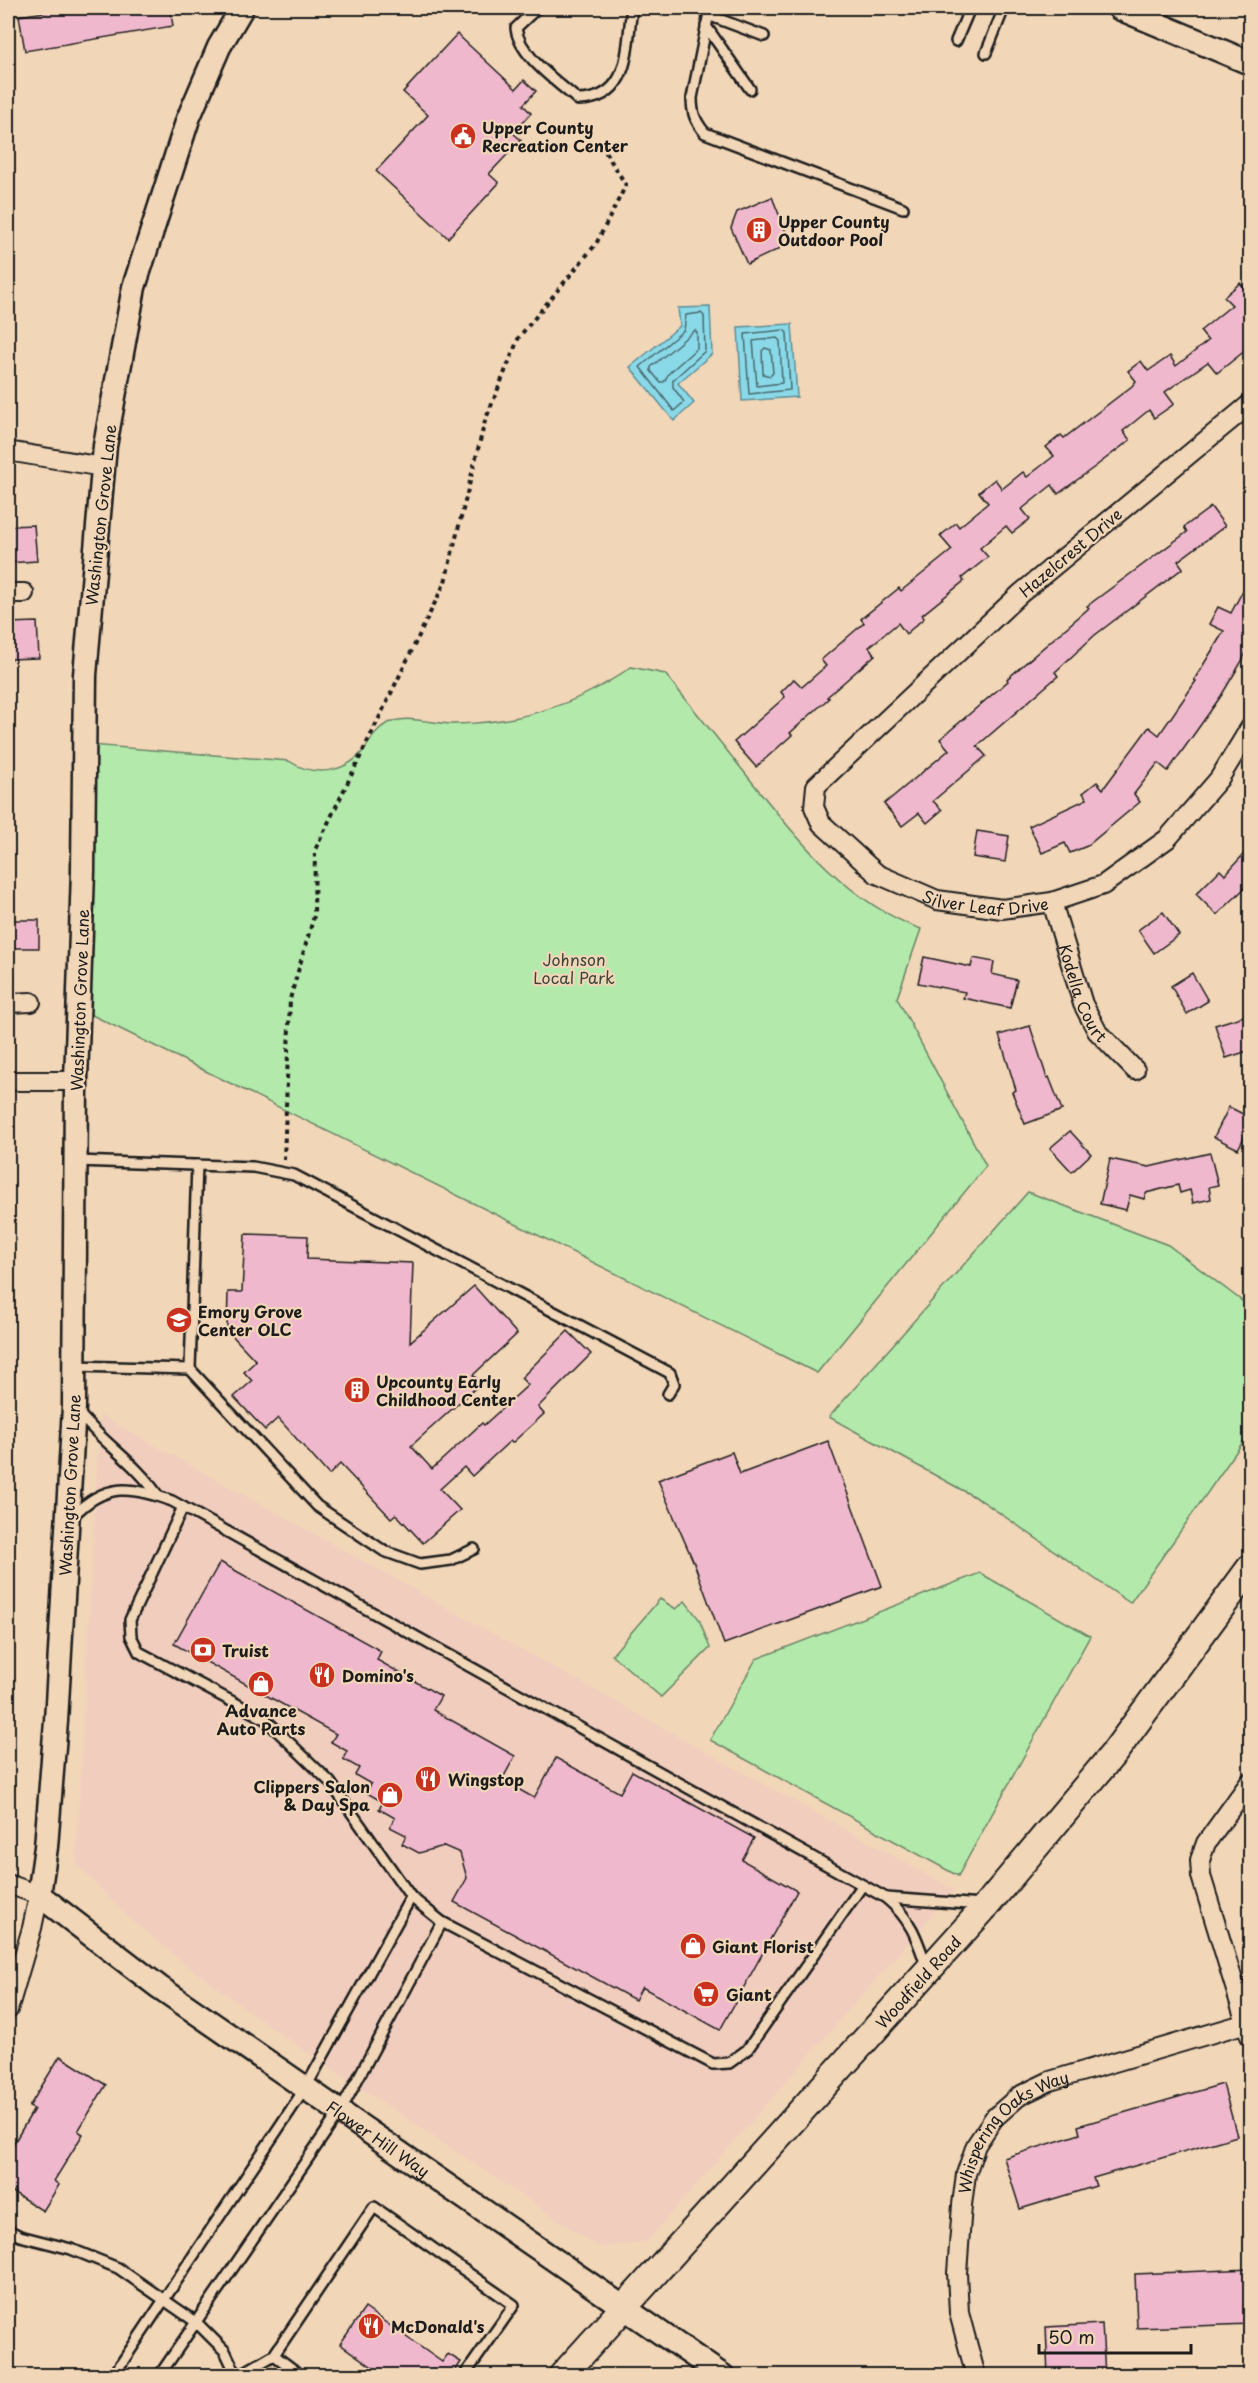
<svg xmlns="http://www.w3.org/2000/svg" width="1258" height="2383" font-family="'Playpen Sans',sans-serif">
<rect width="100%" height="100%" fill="#f1d6b8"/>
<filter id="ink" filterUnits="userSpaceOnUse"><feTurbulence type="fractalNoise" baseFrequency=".0167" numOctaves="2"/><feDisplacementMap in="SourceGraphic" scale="12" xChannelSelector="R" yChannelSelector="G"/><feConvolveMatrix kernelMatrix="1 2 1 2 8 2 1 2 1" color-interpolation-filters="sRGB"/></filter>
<g filter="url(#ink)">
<polygon fill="#f1cdbe" points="100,1415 954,1890 646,2242 599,2247 286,2038 184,1963 128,1917 76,1863"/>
<g fill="#b3e9ab" stroke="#688264" stroke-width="1.5">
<path d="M631,667L665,674C693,708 721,743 748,777C796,837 846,902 921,929L897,998L986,1166L817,1373L90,1014L91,745L289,761C313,777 344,774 363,751C372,740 376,727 391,722C410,715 434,724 455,724C519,723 578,705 631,667Z"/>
<polygon points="1028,1192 1168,1245 1250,1307 1250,1432 1130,1603 982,1501 829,1417"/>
<polygon points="980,1573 1090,1636 958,1876 710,1740 756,1659"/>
<polygon points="660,1599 676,1609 685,1601 699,1619 710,1648 661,1697 612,1655"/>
</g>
<g fill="#8ad9e8" stroke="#5e8d96" stroke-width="1.5">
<polygon points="710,307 712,354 678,383 694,403 674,421 630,367 680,326 678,308"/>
<polygon points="792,324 797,397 742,401 738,327"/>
</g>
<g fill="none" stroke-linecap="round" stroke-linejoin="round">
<g stroke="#48686e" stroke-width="1.5">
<polygon points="701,313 704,316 705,351 673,380 673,387 684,402 674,411 640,367 684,330 686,315"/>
<polygon points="695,330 697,333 697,348 669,373 664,382 660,382 651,371 651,367"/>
<polygon points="784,330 787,333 790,390 749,394 745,334"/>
<polygon points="777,338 780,341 782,383 757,386 753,341"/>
<polygon points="765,348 771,350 773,373 770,376 763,374 762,351"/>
</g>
</g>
<g fill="#f0b8cd" stroke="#1c1c1c" stroke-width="1.5">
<polygon points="72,8 170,8 173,26 25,51 19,16"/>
<polygon points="457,34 516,89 524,80 536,91 523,105 531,113 513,133 521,140 489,174 499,183 448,238 376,171 428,115 403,92"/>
<polygon points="772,197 786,232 779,249 747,264 731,228 737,212"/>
<polygon points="1240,283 1251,295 1251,346 1217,373 1208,362 1165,392 1174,404 1154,418 1149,410 1123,431 1130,440 1096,466 1058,494 1052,485 1022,509 1030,519 1012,533 1006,526 980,548 988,557 962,578 964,581 922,615 924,618 906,634 898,623 869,647 875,655 827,697 829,698 790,733 792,735 756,767 734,742 785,697 781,692 794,679 802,687 826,666 821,660 864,623 861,619 899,588 901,591 952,550 940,536 956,523 959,527 988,503 979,492 995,479 1002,489 1023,472 1027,477 1054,456 1046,447 1061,435 1064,438 1132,386 1136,381 1128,371 1141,361 1148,371 1170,356 1176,366 1208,341 1200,331 1232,305 1224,297"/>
<polygon points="1211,507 1225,526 1178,561 1183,568 1095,635 1055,672 1058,676 977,746 986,756 933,801 942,810 927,823 919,813 902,826 884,804 949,750 940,739 1008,681 1007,679 1089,608 1087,606 1187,532 1184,527"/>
<polygon points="34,525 37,561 8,563 8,526"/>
<polygon points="1251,575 1251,642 1242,661 1221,696 1168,771 1158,763 1134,794 1140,802 1087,846 1070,853 1065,843 1042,853 1029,826 1087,799 1083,793 1097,782 1103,789 1149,727 1159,735 1196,681 1194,680 1224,631 1209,624 1218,607 1231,613"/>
<polygon points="37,622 39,658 8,659 8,623"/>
<polygon points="977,831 1009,836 1005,862 973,857"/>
<polygon points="1251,846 1251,882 1217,915 1196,894 1220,870 1225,875"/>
<polygon points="1163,912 1179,935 1154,953 1138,930"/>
<rect x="8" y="920" width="31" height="28"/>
<polygon points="924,957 971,967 973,958 994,962 992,974 1017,980 1010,1008 963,998 965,992 918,983"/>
<polygon points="1192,973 1208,1001 1187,1014 1171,986"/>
<polygon points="1247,1015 1251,1027 1251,1050 1226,1058 1215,1025"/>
<polygon points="1030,1026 1047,1078 1049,1077 1062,1110 1025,1124 1012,1092 1016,1090 999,1035"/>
<polygon points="1229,1107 1251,1118 1251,1124 1238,1149 1214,1137"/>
<polygon points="1070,1131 1091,1154 1072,1172 1050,1148"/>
<polygon points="1210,1153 1218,1185 1209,1187 1211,1199 1193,1203 1190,1190 1180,1193 1178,1185 1146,1193 1144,1199 1130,1195 1126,1210 1100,1204 1110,1159 1149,1167"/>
<polygon points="245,1234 308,1236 307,1259 413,1263 410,1342 474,1286 517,1334 473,1375 481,1383 411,1446 432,1469 482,1423 484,1425 528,1385 521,1378 568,1331 591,1354 538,1407 544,1414 512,1443 510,1441 472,1476 464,1467 440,1489 460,1510 423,1543 396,1514 391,1518 340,1464 329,1475 278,1418 265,1430 234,1397 252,1381 244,1372 256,1361 227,1330 228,1292 242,1292"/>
<polygon points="828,1441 882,1586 724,1644 694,1563 658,1480 732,1452 740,1474"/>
<polygon points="220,1562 381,1651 377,1660 441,1696 433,1710 515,1756 502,1780 534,1798 556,1758 620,1793 632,1771 754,1838 742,1860 797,1891 720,2030 642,1987 635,2000 454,1902 467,1878 460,1853 444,1846 419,1853 402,1844 406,1835 390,1827 395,1818 379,1809 383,1802 367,1793 371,1784 355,1775 359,1768 343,1759 347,1751 331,1742 336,1734 174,1644"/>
<polygon points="60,2056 106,2085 78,2131 83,2134 54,2181 59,2185 43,2211 8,2189 8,2153 34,2109 29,2107"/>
<polygon points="1223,2084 1237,2136 1093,2178 1096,2186 1020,2209 1004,2158 1080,2134 1078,2126"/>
<polygon points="1251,2269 1251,2324 1137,2328 1135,2274"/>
<polygon points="365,2308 442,2362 448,2354 461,2362 455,2371 457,2376 385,2376 340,2344"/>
<polygon points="1102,2324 1105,2376 1048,2376 1046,2327"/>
</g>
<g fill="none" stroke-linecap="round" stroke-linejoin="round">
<defs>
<g id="service">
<path d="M537,8L516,28C519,56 558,82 578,100C632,99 626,47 632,8"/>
<path d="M710,8L692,98C692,113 695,121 705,133L903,208"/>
<polyline points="708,15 764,36"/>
<polyline points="706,26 750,89"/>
<polyline points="956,41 970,8"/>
<polyline points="986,53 1004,8"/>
<polyline points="76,1161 253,1167 294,1175 670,1373 674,1384 668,1394"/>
<polyline points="74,1366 190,1369 197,1165"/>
<polyline points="190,1369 317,1506 384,1551 420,1564 451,1560 474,1549"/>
<path d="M77,1411C101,1442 137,1463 158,1496"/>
<polyline points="183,1507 130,1620 131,1636 139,1652 265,1719 330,1782 411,1897 442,1922 713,2064 729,2063 747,2050 862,1886"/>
<path d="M73,1516C105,1482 132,1486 172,1501L886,1898C911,1919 917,1938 927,1968"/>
<polyline points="886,1898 982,1905"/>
<polyline points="8,2230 20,2236 71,2249 118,2268 196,2322 225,2351 237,2376"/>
<polyline points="113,2376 306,2087 411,1897"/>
<polyline points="159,2376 341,2110 442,1922"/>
<polyline points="238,2376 274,2355"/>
<polyline points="302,2376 274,2355 374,2207 514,2305 464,2376"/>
</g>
<g id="minor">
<path id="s1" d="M1250,404L1020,594L816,786L814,807L821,823L877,874L937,900L1002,909L1052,902L1103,885L1167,839L1219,779L1250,728"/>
<polyline points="8,451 103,467"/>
<polyline points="8,593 24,593"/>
<path id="s2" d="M1052,902L1083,1004L1097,1031L1135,1070"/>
<polyline points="8,1003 31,1002"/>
<polyline points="8,1081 76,1081"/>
<polyline points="1250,1782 1206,1843 1200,1860 1201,1876 1250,2036"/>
<polyline points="8,1884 39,1895 32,1928 8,2010"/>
<path id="s3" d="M976,2376L959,2313L957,2273L962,2205L966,2174L976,2145L994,2118L1019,2096L1050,2081L1250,2022"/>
</g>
<g id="tertiary">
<path id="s4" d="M242,8L219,47L188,119L134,287L105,446L85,675L83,871L76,1081L74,1407L56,1721L46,1847L39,1895L159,1987L723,2376"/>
<polyline points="1119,8 1250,63"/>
</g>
<g id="secondary">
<path id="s5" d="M562,2376L987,1905L1114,1753L1250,1568"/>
</g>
</defs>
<use href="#service" stroke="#1c1c1c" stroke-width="14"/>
<use href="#minor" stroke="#1c1c1c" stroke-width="22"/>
<use href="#tertiary" stroke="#1c1c1c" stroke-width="27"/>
<use href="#secondary" stroke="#1c1c1c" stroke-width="30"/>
<polyline stroke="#1c1c1c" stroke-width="4" stroke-dasharray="4.5 4.5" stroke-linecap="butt" points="284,1160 290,999 314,916 315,850 445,582 485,421 519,337 596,244 626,185 601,145"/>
<use href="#service" stroke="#f1d6b8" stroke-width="9"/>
<use href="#minor" stroke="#f1d6b8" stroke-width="18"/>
<use href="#tertiary" stroke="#f1d6b8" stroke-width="22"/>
<use href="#secondary" stroke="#f1d6b8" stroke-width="26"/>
</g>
</g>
<defs>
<symbol id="civic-disc" viewBox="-11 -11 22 22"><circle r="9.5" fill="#c8321e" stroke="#f1d6b8"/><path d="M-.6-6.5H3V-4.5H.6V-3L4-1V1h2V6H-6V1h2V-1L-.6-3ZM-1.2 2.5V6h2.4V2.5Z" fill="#fff"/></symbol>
<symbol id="building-disc" viewBox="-11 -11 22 22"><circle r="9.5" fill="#c8321e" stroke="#f1d6b8"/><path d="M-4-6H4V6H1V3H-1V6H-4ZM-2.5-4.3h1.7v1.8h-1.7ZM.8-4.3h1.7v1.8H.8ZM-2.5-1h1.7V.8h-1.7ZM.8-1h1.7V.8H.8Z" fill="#fff"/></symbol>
<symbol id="school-disc" viewBox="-11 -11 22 22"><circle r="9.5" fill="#c8321e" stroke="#f1d6b8"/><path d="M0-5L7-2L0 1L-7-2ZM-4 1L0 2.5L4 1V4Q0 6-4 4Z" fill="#fff"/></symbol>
<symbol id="bank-disc" viewBox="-11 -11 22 22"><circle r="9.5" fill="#c8321e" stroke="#f1d6b8"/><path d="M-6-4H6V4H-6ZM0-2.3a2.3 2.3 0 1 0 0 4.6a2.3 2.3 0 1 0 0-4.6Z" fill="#fff"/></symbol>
<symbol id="restaurant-disc" viewBox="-11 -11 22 22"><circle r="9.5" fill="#c8321e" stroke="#f1d6b8"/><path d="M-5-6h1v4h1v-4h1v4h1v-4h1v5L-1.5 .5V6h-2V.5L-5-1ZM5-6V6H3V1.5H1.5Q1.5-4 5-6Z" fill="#fff"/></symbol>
<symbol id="shop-disc" viewBox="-11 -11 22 22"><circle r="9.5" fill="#c8321e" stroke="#f1d6b8"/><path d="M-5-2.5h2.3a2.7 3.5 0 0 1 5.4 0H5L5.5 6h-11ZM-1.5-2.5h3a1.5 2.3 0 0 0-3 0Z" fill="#fff"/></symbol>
<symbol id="supermarket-disc" viewBox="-11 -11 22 22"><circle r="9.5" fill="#c8321e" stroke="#f1d6b8"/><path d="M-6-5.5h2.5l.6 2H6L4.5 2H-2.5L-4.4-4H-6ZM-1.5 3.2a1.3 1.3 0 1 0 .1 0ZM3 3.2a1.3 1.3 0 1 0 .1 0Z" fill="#fff"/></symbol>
</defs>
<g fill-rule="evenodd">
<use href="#civic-disc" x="448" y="121" width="30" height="30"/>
<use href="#building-disc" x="744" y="215" width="30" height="30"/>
<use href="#school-disc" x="164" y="1305" width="30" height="30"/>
<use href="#building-disc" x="342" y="1375" width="30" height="30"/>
<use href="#bank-disc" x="188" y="1635" width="30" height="30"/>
<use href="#restaurant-disc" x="307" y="1660" width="30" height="30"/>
<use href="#shop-disc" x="246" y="1669" width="30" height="30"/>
<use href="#restaurant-disc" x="413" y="1764" width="30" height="30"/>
<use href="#shop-disc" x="375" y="1780" width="30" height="30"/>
<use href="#shop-disc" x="678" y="1931" width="30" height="30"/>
<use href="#supermarket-disc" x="691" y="1979" width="30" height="30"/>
<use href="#restaurant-disc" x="356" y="2311" width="30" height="30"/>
</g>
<g text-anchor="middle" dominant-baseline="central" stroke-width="4.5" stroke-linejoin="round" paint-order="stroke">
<g font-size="16" font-weight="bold" fill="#1c1c1c" stroke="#f1d6b8" text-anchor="start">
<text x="482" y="127">Upper County<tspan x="482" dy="18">Recreation Center</tspan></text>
<text x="778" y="221">Upper County<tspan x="778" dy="18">Outdoor Pool</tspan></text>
<text x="198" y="1311">Emory Grove<tspan x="198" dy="18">Center OLC</tspan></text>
<text x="376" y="1381">Upcounty Early<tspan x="376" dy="18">Childhood Center</tspan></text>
<text x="222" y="1650">Truist</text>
<text x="342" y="1675">Domino's</text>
<text x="261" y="1710" text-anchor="middle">Advance<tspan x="261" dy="18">Auto Parts</tspan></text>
<text x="448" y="1779">Wingstop</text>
<text x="370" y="1786" text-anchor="end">Clippers Salon<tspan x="370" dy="18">&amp; Day Spa</tspan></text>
<text x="712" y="1946">Giant Florist</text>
<text x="726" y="1994">Giant</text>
<text x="391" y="2326">McDonald's</text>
</g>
<g font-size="16" fill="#1c1c1c" stroke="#f1d6b8">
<text transform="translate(100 515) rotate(-84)">Washington Grove Lane</text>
<text transform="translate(1070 552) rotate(-40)">Hazelcrest Drive</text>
<text stroke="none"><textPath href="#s1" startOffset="807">Silver Leaf Drive</textPath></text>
<text stroke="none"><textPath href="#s2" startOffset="96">Kodella Court</textPath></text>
<text transform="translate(79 1000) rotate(-88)">Washington Grove Lane</text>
<text transform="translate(69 1485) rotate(-87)">Washington Grove Lane</text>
<text stroke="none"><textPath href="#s5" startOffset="531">Woodfield Road</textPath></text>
<text stroke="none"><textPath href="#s4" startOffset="2331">Flower Hill Way</textPath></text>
<text stroke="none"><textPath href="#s3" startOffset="270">Whispering Oaks Way</textPath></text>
</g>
<g font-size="16" fill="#3a4539" stroke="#f1d6b8">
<text x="574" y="959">Johnson<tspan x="574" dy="18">Local Park</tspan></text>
</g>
</g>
<rect width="1258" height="2383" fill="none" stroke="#f1d6b8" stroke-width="30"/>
<rect x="15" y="15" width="1228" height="2353" fill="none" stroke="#1c1c1c" stroke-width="2" filter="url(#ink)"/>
<path d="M1039 2344v9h152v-9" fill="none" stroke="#1c1c1c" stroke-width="3"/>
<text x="1048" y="2344" font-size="18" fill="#1c1c1c" stroke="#f1d6b8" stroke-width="4.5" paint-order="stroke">50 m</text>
</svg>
